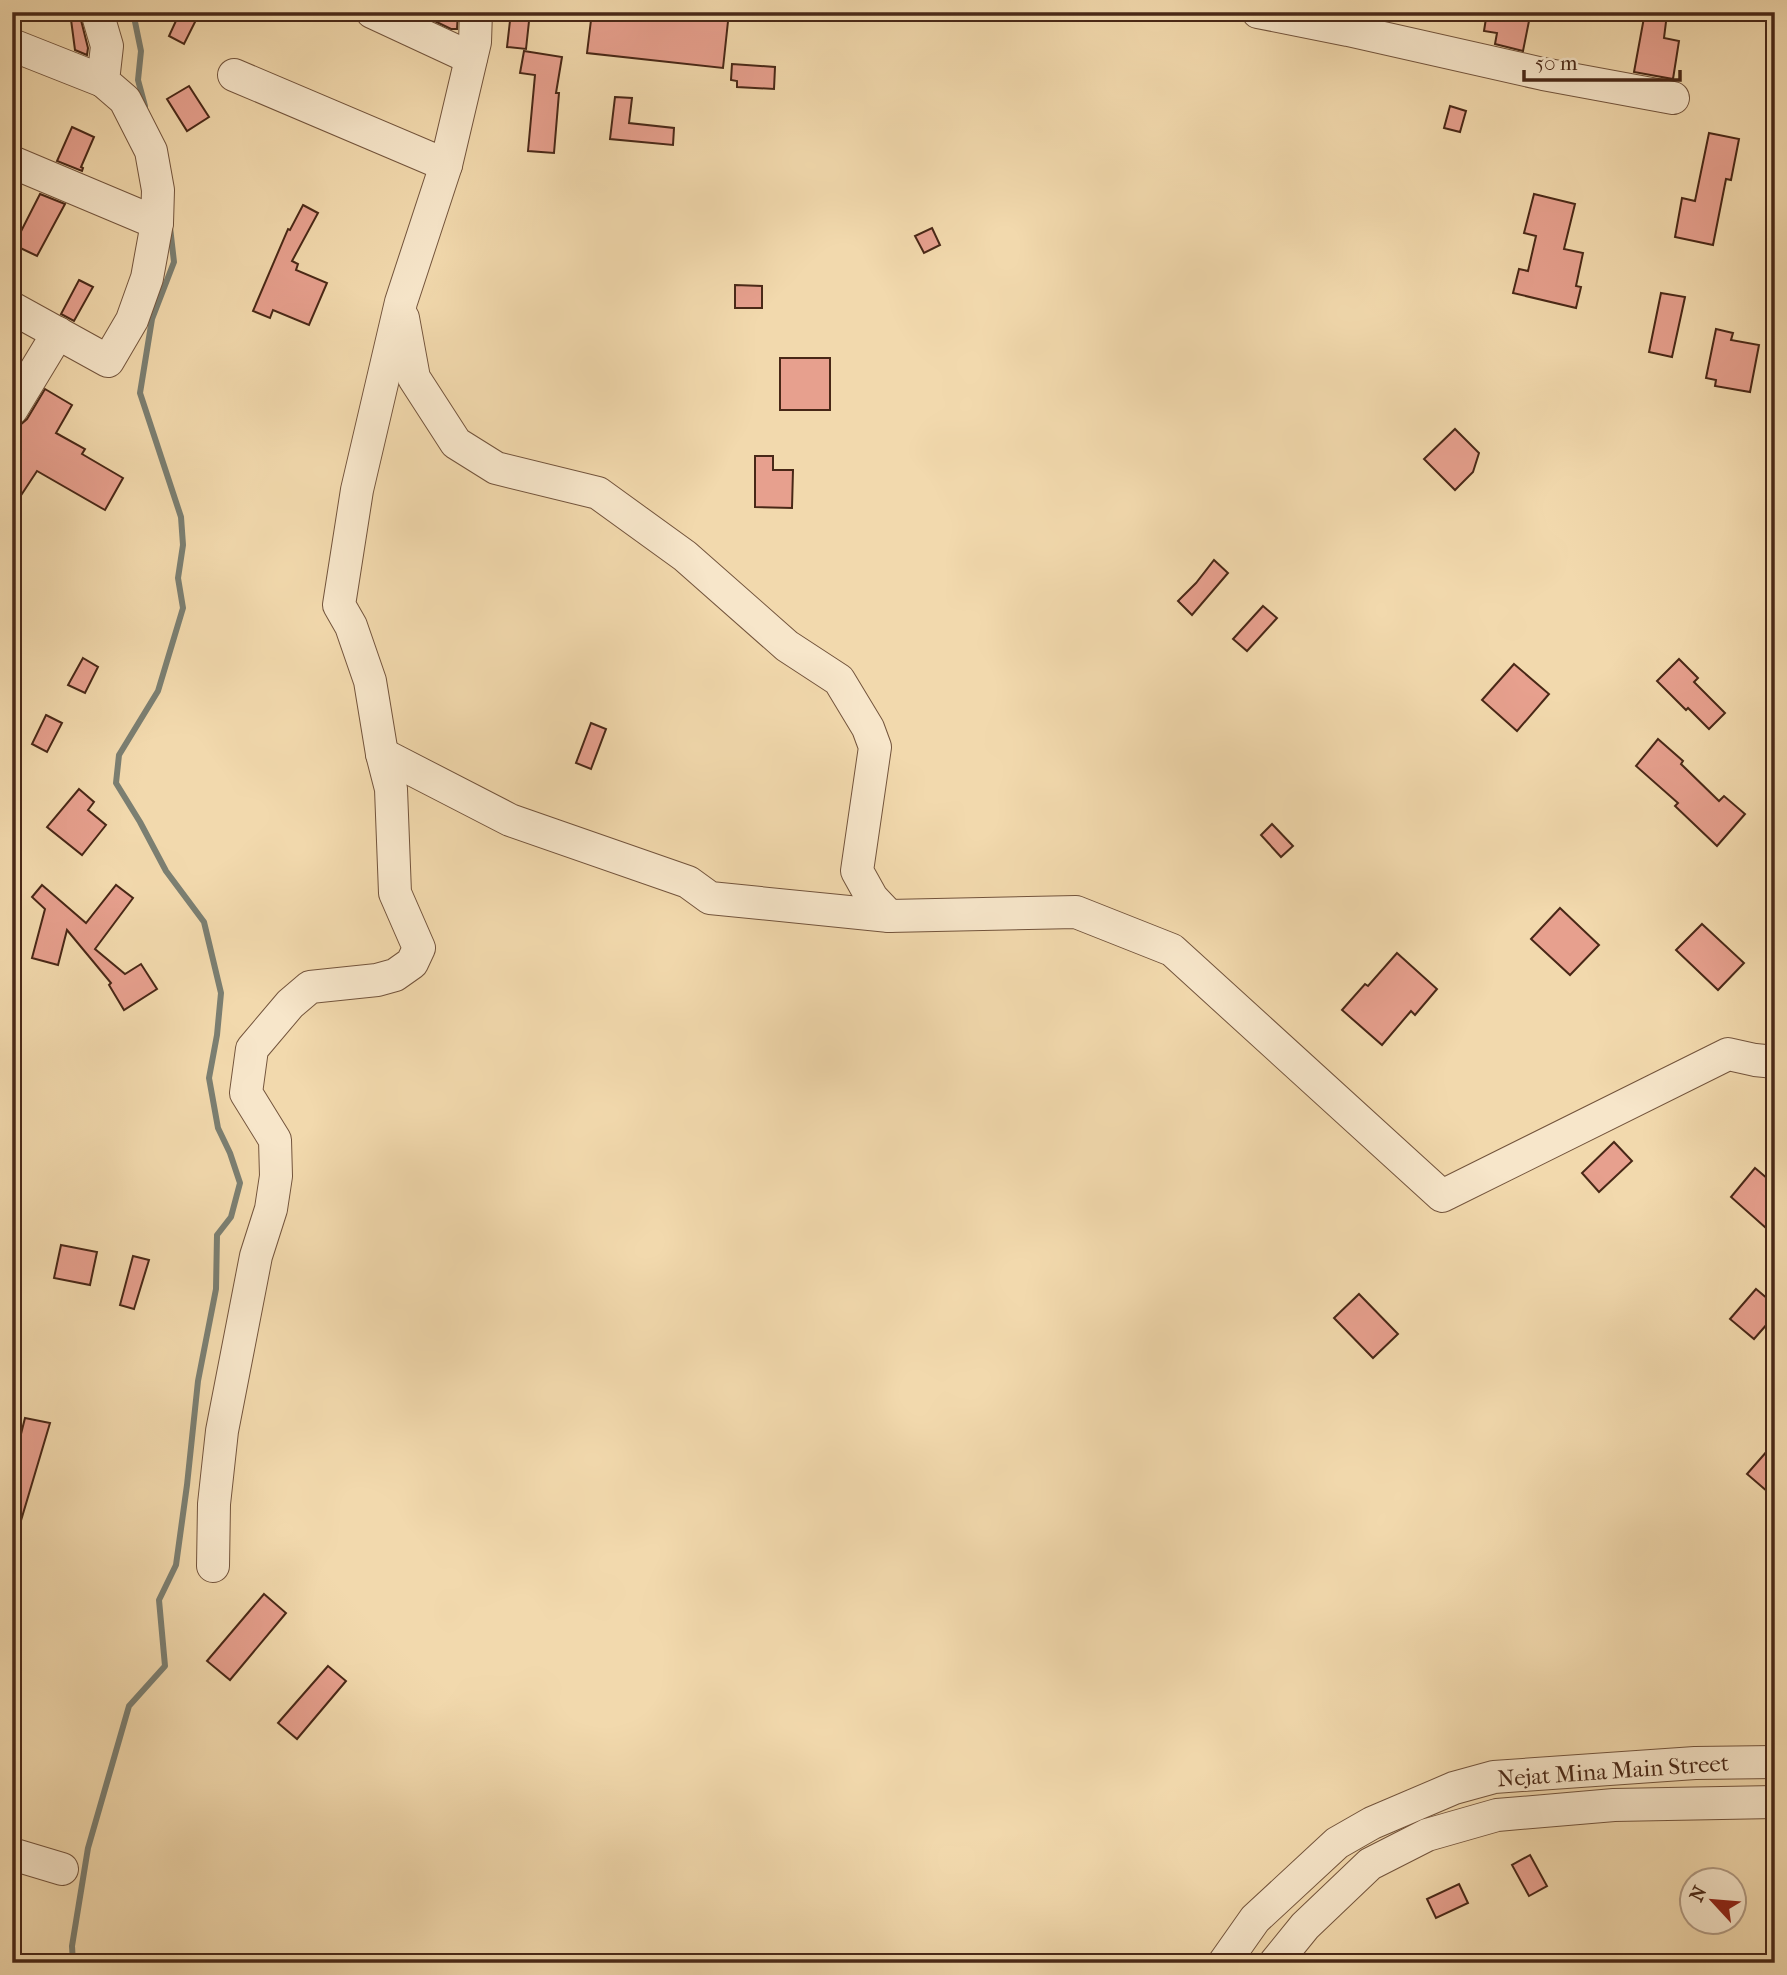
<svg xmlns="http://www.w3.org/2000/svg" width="1787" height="1975" font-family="'IM FELL French Canon',serif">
<rect width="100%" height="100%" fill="#f2d9ad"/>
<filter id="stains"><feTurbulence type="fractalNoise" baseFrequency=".00286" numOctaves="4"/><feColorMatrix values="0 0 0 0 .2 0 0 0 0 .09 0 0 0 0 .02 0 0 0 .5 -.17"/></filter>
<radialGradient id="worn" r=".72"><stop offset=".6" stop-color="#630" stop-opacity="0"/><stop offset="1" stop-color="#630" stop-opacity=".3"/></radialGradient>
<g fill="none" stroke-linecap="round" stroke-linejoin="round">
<g stroke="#7b7f72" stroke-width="6">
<polyline points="133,12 141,51 138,80 145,106"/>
<polyline points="73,1963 72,1946 88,1848 129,1706 165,1666 159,1600 176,1565 187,1485 198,1381 216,1289 217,1235 231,1217 240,1183 230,1153 218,1128 209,1078 217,1035 221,993 204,922 166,871 140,822 116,783 119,755 158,691 183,608 178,578 183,545 181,517 140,393 152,319 174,262 170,227"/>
</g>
</g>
<g fill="#e7a08e" stroke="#492817" stroke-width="2">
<polygon points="70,12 79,12 88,48 87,55 75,50"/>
<polygon points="180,12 200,12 184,44 169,36"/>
<polygon points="416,12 458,12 457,29 451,29"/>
<polygon points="511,12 530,12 526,49 507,47"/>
<polygon points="592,12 729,12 723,68 587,53"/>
<polygon points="1487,12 1510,12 1530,16 1523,51 1495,44 1497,33 1484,31"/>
<polygon points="1645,12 1667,14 1664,38 1679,41 1673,79 1634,72"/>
<polygon points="524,51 562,57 556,93 559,93 554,153 528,151 535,75 520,73"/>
<polygon points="732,64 775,67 774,89 737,87 737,81 731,80"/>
<polygon points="189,86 209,117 187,131 167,99"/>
<polygon points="615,97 632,98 629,123 674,128 673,145 610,139"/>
<polygon points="1450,106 1466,111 1460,132 1444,128"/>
<polygon points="72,127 94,137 81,167 83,168 82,171 57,161"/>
<polygon points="1709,133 1739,139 1731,180 1726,179 1713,245 1675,237 1682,198 1695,201"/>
<polygon points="40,194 65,204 37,256 14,245"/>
<polygon points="1534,194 1575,204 1564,249 1583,253 1576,286 1581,287 1576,308 1513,293 1519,269 1528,271 1536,236 1524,233"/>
<polygon points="303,205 318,213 292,261 298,264 296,270 327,283 309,325 273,310 270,318 253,311 288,229 290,230"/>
<polygon points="932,228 940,245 924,253 915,236"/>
<polygon points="79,280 93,287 74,321 61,314"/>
<polygon points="735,285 762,286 762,308 735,308"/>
<polygon points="1661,293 1685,297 1672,357 1649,352"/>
<polygon points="1716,329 1733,333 1731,340 1759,345 1750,392 1715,386 1716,380 1706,378"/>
<rect x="780" y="358" width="50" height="52"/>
<polygon points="45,389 72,405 56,433 85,449 82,454 123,478 105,510 37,471 12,509 12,427 20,425 27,419"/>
<polygon points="1455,429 1479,453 1473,472 1455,490 1424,459"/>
<polygon points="755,456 773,456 773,470 793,470 792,508 755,507"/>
<polygon points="1214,560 1228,573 1192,615 1178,601 1196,583"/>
<polygon points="1263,606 1277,618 1247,651 1233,639"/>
<polygon points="83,658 98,667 85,693 68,685"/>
<polygon points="1679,659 1698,678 1694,682 1725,713 1709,729 1688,708 1686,710 1657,681"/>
<polygon points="1514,664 1549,694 1517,731 1482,700"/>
<polygon points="46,715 62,723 47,752 32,744"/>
<polygon points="591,723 606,729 591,769 576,763"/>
<polygon points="1658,739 1683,761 1681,764 1719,801 1724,796 1745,814 1717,846 1675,806 1678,803 1636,766"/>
<polygon points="79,789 94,802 88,810 106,825 82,855 47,827"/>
<polygon points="1272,824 1293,846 1281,857 1261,835"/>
<polygon points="42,885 86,923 116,885 133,898 95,949 125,974 141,964 157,989 124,1010 109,985 111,983 67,930 58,965 32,958 45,909 32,897"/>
<polygon points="1560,908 1599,945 1570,975 1531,939"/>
<polygon points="1702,924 1744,963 1718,990 1676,950"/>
<polygon points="1397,953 1437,989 1415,1015 1411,1011 1382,1045 1342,1010 1365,984 1368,986"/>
<polygon points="1614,1142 1632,1161 1599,1192 1582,1173"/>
<polygon points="1755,1168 1775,1185 1775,1236 1731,1197"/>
<polygon points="61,1245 97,1252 90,1285 54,1278"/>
<polygon points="133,1256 149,1260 134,1309 120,1305"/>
<polygon points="1756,1289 1775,1305 1775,1315 1754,1339 1730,1319"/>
<polygon points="1359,1294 1398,1334 1373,1358 1334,1318"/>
<polygon points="25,1418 50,1423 17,1534 12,1533 12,1470"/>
<polygon points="1775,1442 1775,1498 1747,1474"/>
<polygon points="264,1594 286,1613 230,1680 207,1661"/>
<polygon points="328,1666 346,1681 297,1739 278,1723"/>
<polygon points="1530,1855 1547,1886 1529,1896 1512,1865"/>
<polygon points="1459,1884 1468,1903 1436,1918 1427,1899"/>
</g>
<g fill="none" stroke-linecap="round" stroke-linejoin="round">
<defs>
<g id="minor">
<polyline points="372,12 471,58"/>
<polyline points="1258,12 1348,30 1543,74 1673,98"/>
<polyline points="12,45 103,81"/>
<polyline points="234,75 446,165"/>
<polyline points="12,162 157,223"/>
<polyline points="12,308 108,361 132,320 147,278 157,223 158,190 151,151 125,100 103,81 107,46 97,12"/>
<polyline points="403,318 414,378 456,443 496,468 598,493 685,556 787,646 839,680 868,728 875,747 857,871 872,898 889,916"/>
<polyline points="12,409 58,333"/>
<polyline points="382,754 510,820 688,882 710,898 889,916 1076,912 1172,950 1442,1196 1728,1054 1755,1060 1775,1062"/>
<polyline points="213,1566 214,1504 222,1431 256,1256 271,1209 276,1176 275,1140 246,1093 252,1049 290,1004 310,987 377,980 395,975 412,963 419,948 395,893 391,789 382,754 370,681 351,626 339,605 357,490 401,302 446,165 475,42 476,12"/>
<polyline points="12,1854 62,1869"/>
<polyline points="1224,1963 1255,1919 1337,1843 1372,1823 1454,1788 1494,1777 1695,1763 1775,1762"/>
<polyline points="1275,1963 1305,1926 1370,1864 1427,1835 1497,1815 1614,1805 1775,1802"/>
</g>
</defs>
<use href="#minor" stroke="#73543c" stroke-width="34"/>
<use href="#minor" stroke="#f7e6ca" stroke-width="32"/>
</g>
<g text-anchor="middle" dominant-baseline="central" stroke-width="5" stroke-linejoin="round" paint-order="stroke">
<g font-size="23" fill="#492817" stroke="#f7e6ca">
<text transform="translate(1613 1771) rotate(-4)">Nejat Mina Main Street</text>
</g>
</g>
<rect width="1787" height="1975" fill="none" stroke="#f2d9ad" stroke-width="42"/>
<rect x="14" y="14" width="1759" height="1947" fill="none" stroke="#492817" stroke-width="3.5"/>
<rect x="21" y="21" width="1745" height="1933" fill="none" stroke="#492817" stroke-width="2"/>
<g transform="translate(1713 1901) rotate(296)"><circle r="33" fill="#f7e6ca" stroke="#b19a82" stroke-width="2"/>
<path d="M0-5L12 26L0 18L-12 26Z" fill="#8f2418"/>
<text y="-10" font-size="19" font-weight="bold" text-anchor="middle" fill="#492817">N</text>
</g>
<path d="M1524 70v10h156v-10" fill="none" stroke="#492817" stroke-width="3.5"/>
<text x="1535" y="70" font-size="21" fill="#492817" stroke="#f7e6ca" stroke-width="5" paint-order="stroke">50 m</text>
<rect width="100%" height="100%" filter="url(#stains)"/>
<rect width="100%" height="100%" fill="url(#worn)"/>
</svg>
